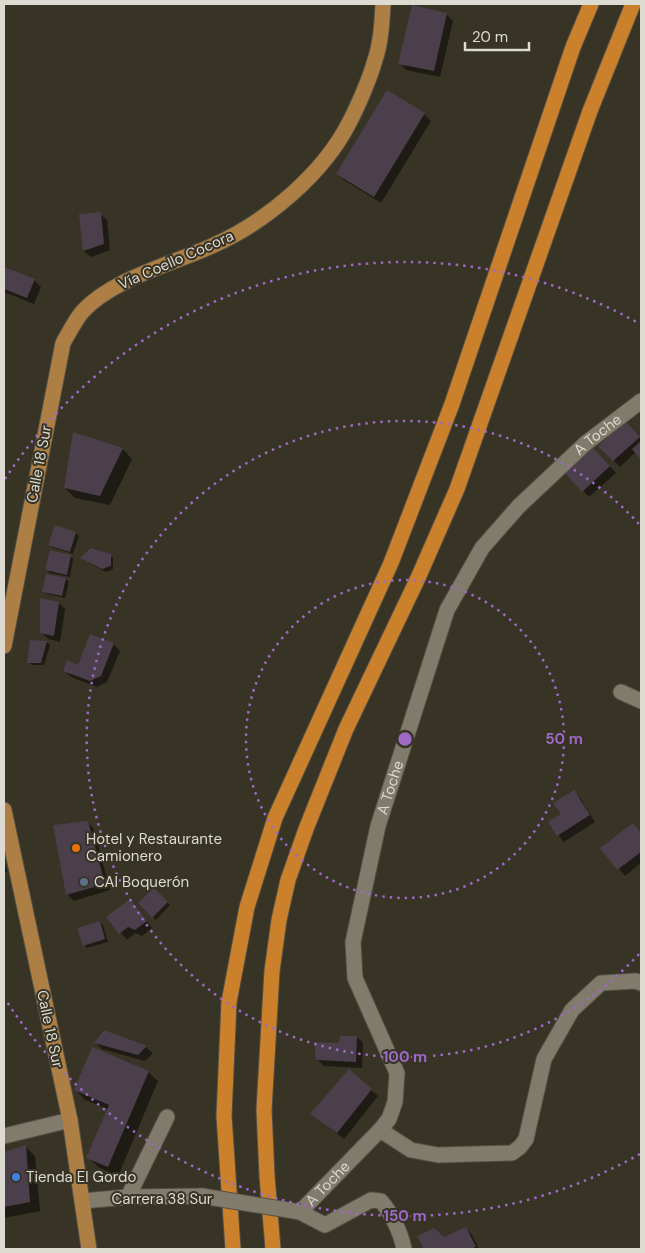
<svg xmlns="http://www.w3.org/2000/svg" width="645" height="1253" font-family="'DM Sans',sans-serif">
<rect width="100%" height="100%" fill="#373325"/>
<g fill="#0007">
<polygon points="446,14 453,21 440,77 406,70 400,63"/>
<polygon points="424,114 431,121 381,203 344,180 337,174"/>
<polygon points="100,214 107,220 110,250 91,257 84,251 81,216"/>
<polygon points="4,268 34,280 41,287 34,304 4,292"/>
<polygon points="625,423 641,439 641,458 636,452 620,467 600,446"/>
<polygon points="74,434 123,449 132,459 110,505 75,498 65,488"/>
<polygon points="592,448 616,473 589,497 566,472"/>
<polygon points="56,527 76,534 79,536 73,554 52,547 49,544"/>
<polygon points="110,555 113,558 113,569 106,572 82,559"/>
<polygon points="70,556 73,559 70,577 50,573 47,570"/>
<polygon points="47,575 66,579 69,582 65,598 47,594 44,591"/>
<polygon points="59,603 65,609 60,642 48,639 41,632"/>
<polygon points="31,641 47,642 50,645 44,665 32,665 29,662"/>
<polygon points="113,644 120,651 107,682 97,687 71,677 64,670 79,666"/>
<polygon points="573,792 580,798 595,822 564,842 549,823 562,815"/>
<polygon points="87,822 94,829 110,890 74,901 67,894"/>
<polygon points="633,824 641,833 641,863 625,876 602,848"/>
<polygon points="4,860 7,872 4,873"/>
<polygon points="154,889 170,905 156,920 140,903"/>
<polygon points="130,900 152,928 142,936 135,933 127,940 108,917"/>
<polygon points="100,922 103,925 108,942 87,948 84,945"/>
<polygon points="104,1031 146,1047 153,1053 145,1061 102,1049 96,1043"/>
<polygon points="357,1037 363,1043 362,1068 324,1066 318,1060 340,1045"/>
<polygon points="148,1072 158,1081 118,1176 98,1167 88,1157 108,1109 85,1100 76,1090"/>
<polygon points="371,1090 378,1096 344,1139 312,1114"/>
<polygon points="25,1146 35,1156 40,1211 4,1218 4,1153"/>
<polygon points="466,1228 472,1235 479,1249 425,1249 419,1237 444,1239"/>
</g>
<g fill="#4b3f4b">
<polygon points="412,5 447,13 434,71 398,64"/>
<polygon points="387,90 425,113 374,197 336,174"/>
<polygon points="101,212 104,244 83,251 79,214"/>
<polygon points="4,267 35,279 27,298 4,289"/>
<polygon points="625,421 640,437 613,461 598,446"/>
<polygon points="73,432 123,448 100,496 64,488"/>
<polygon points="641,441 641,460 632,449"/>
<polygon points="592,447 610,466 582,492 564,472"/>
<polygon points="55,525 76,532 70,552 48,545"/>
<polygon points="91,548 111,554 111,566 102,569 80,558"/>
<polygon points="50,550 71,555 67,575 45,570"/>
<polygon points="46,574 66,578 62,596 42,592"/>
<polygon points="40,598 59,602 54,636 40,633"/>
<polygon points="90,634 114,643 101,676 90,681 63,671 67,660 78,665"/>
<polygon points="30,640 47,641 41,663 27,663"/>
<polygon points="574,790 590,815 557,836 548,822 561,814 553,803"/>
<polygon points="88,821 105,884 66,895 53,825"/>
<polygon points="633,823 641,833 641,852 617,870 600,848"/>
<polygon points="154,888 168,902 152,918 138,903"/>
<polygon points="130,899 147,921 135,930 128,927 119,934 106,917"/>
<polygon points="100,921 105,939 83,946 77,928"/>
<polygon points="104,1030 147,1046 138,1055 94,1043"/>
<polygon points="340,1036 357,1036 356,1062 316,1060 314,1042 339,1043"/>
<polygon points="92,1047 149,1071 108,1167 86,1158 109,1105 74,1090"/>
<polygon points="349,1069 372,1089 337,1133 310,1114"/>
<polygon points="26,1145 30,1202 4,1207 4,1152"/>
<polygon points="466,1227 476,1247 471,1249 424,1249 417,1236 434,1228 444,1237"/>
</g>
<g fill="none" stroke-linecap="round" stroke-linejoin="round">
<defs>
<g id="street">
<polyline points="621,692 641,701"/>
<polyline points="380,1130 411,1150 438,1155 512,1153 520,1147 526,1139 544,1059 572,1010 601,983 636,981 641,983"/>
<polyline points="4,1136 70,1120"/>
<polyline points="128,1197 167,1117"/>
<polyline points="82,1201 128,1197 202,1196"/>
<path id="s1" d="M404,1249C401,1233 392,1214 381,1201L371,1200L325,1225L300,1212L380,1130L389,1119L395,1102L397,1073L355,978L353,942L378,826L447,610L482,548L519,506L586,443L641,401"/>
</g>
<g id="primary">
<path d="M4,646L63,343C69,333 75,320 83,311C114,278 173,264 214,245C266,222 323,174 349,123C358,106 370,78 375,60C381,42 382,23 383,4"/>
<polyline points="4,810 70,1120 89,1249"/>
</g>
<g id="highway">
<polyline points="233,1249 224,1116 229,1002 247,907 275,818 391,563 452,404 573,47 591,4"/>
<polyline points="273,1249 267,1176 264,1110 272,971 279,920 288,880 306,829 346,729 418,578 457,489 590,111 633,4"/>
</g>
</defs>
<use href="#street" stroke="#545044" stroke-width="17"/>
<use href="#primary" stroke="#545044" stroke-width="17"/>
<use href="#highway" stroke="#545044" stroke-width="17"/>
<use href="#street" stroke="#807b6b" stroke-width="15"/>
<use href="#primary" stroke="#ad7f45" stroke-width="15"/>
<use href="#highway" stroke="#cb812c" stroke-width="15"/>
<defs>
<polyline id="street-bridge" points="202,1196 300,1212"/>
</defs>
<use href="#street-bridge" stroke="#545044" stroke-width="17" stroke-linecap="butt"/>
<use href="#street-bridge" stroke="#807b6b" stroke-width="15"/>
</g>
<g fill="none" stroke="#9d69c5" stroke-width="2.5" stroke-dasharray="2.5 5">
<circle cx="405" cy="739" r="159"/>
<path d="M639 954A318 318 0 1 1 639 524"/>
<path d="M640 1154A477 477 0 0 1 5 999M5 479A477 477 0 0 1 640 324"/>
</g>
<circle fill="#e8710a" stroke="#373325" stroke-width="2" cx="76" cy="848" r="5"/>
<circle fill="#5c6f8a" stroke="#373325" stroke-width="2" cx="84" cy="882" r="5"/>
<circle fill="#3f7fe0" stroke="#373325" stroke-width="2" cx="16" cy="1177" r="5"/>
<g text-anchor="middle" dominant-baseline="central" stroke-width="4" stroke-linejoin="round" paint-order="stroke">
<g font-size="15" fill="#dcdad1" stroke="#373325">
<text transform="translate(176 260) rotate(-24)">Vía Coello Cocora</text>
<text stroke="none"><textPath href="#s1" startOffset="1039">A Toche</textPath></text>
<text transform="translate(39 464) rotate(-79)">Calle 18 Sur</text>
<text stroke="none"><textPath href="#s1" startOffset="619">A Toche</textPath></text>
<text transform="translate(50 1029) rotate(78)">Calle 18 Sur</text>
<text stroke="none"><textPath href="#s1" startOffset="184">A Toche</textPath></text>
<text x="162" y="1199">Carrera 38 Sur</text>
</g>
<g font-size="15" fill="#dcdad1" stroke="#373325" text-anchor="start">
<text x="86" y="839">Hotel y Restaurante<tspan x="86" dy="17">Camionero</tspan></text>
<text x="94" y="882">CAI Boquerón</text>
<text x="26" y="1177">Tienda El Gordo</text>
</g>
</g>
<circle cx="405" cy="739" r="8" fill="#9d69c5" stroke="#373325" stroke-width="2.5"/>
<g font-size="15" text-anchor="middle" font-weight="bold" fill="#9d69c5" stroke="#373325" stroke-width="4" stroke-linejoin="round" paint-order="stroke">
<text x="564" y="744">50 m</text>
<text x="405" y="1062">100 m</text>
<text x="405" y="1221">150 m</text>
</g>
<rect width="645" height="1253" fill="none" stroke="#dcdad1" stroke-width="10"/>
<path d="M465 42v8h64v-8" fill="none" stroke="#dcdad1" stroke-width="2.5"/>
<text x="472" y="42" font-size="15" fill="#dcdad1" stroke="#373325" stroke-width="4" paint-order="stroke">20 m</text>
</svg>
